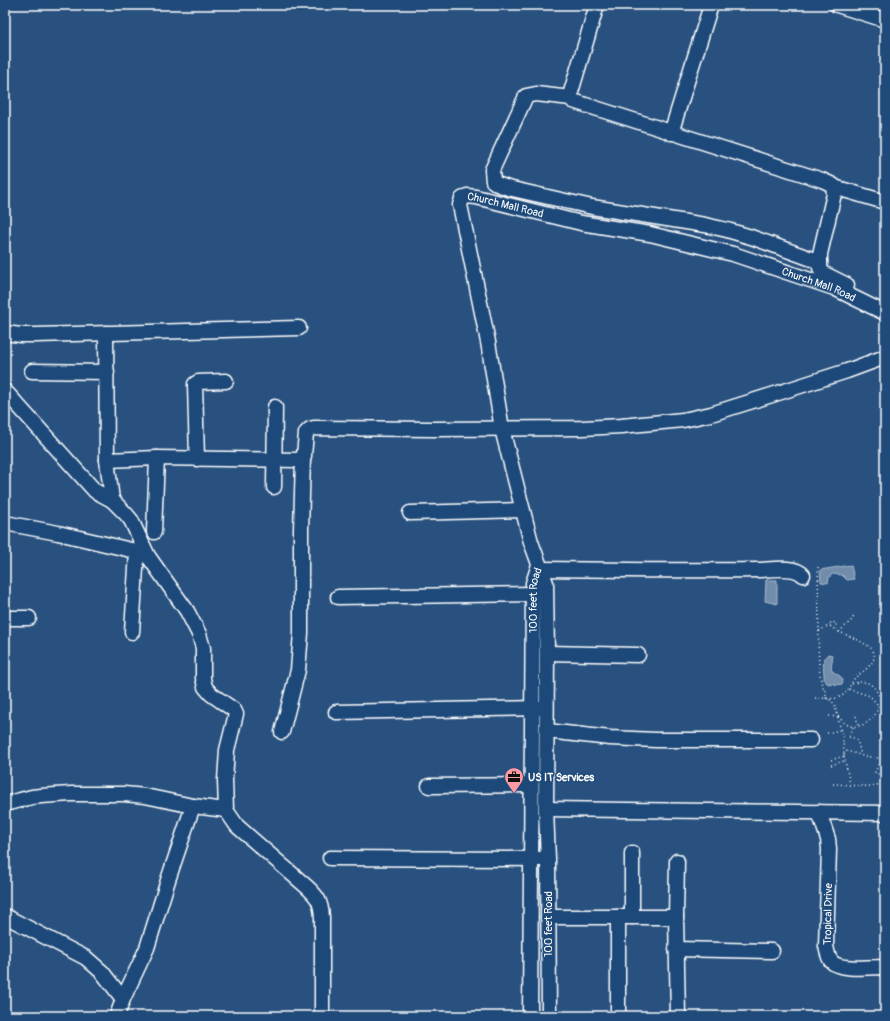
<svg xmlns="http://www.w3.org/2000/svg" width="890" height="1021" font-family="Pangolin,sans-serif">
<rect width="100%" height="100%" fill="#28517f"/>
<filter id="ink" filterUnits="userSpaceOnUse"><feTurbulence type="fractalNoise" baseFrequency=".025" numOctaves="2"/><feDisplacementMap in="SourceGraphic" scale="8" xChannelSelector="R" yChannelSelector="G"/><feConvolveMatrix kernelMatrix="1 2 1 2 8 2 1 2 1" color-interpolation-filters="sRGB"/></filter>
<g filter="url(#ink)">
<g fill="#718dab" stroke="#aabbcd">
<polygon points="851,565 854,579 847,580 842,575 832,574 829,578 828,583 821,582 820,570"/>
<polygon points="766,580 777,580 777,604 765,601"/>
<path d="M828,654L832,655C834,660 830,664 832,671L840,676L843,680L842,684L836,685L833,683L828,684L824,680C825,671 820,661 828,654Z"/>
</g>
<g fill="none" stroke-linecap="round" stroke-linejoin="round">
<defs>
<g id="minor">
<polyline points="597,5 571,92 571,98 573,101 822,180 833,185 834,194 820,254 820,268 823,273 847,285"/>
<polyline points="837,5 885,20"/>
<polyline points="571,98 536,94 526,96 492,170 493,181 497,184 508,188 592,207 705,225 727,230 751,237 820,262"/>
<polyline points="671,133 711,5"/>
<polyline points="834,187 885,202"/>
<polyline points="5,333 21,335 36,335 299,328"/>
<polyline points="106,333 107,460 112,500"/>
<polyline points="32,371 107,372"/>
<path d="M5,391L95,491L112,500L126,514L131,520L148,556L187,611L199,634L203,648V678L205,687L211,694L234,710L236,714L227,750L225,780L226,810L237,826L307,887C318,897 321,902 322,917V1016"/>
<polyline points="197,459 195,384 198,382 226,381"/>
<polyline points="107,460 157,458 297,460 303,458 304,456 306,433 310,429 314,428 434,429 583,428 621,426 683,420 711,414 775,394 847,371 885,357"/>
<polyline points="274,487 275,407"/>
<polyline points="410,513 522,510"/>
<polyline points="5,523 58,533 131,550 148,556"/>
<polyline points="154,532 157,458"/>
<path d="M540,569C612,570 685,571 757,570C769,570 795,565 803,575"/>
<polyline points="338,597 533,594"/>
<polyline points="5,618 29,618"/>
<polyline points="132,632 137,552"/>
<polyline points="547,653 638,655"/>
<polyline points="336,712 541,708"/>
<polyline points="547,731 610,738 656,740 811,740"/>
<polyline points="282,732 298,670 301,633 301,531 303,458"/>
<polyline points="429,786 531,785"/>
<polyline points="5,804 32,797 41,796 71,794 124,794 145,796 193,806 226,810"/>
<polyline points="546,809 885,813"/>
<path d="M819,812L828,839L829,849L826,946C827,951 828,957 831,961C839,971 872,967 885,967"/>
<polyline points="330,858 540,859"/>
<polyline points="677,861 676,917 678,1016"/>
<polyline points="5,916 86,958 102,972 123,999"/>
<polyline points="548,917 676,917"/>
<polyline points="618,917 618,1016"/>
<polyline points="632,917 632,853"/>
<polyline points="676,949 772,951"/>
<polyline points="117,1016 123,999 147,948 169,877 193,806"/>
<path id="s1" d="M530,1016L533,583L539,565"/>
<path id="s2" d="M549,1016L548,860L546,809L547,653L546,583L531,542L502,429L488,342L460,205L462,199L467,196L476,197L581,223L650,234L733,254L834,288L885,313"/>
</g>
</defs>
<use href="#minor" stroke="#fff" stroke-width="17"/>
<g stroke="#fff" stroke-width="1.5" stroke-dasharray="1 3" stroke-linecap="butt">
<polyline points="818,567 819,631 830,625"/>
<path d="M819,631C818,647 818,664 821,681C822,687 827,692 826,698L832,701L835,706L843,739L844,756L850,784"/>
<polyline points="839,632 853,619 854,614"/>
<path d="M852,684C880,673 883,708 885,728"/>
<path d="M815,698C822,698 831,699 837,698C850,694 849,684 855,678C862,672 879,662 873,651C870,644 847,635 839,632L836,628V623L831,622L830,625L831,627L833,629L836,628"/>
<path d="M836,713C839,717 843,723 848,725C860,731 878,718 878,705L870,696L849,689"/>
<polyline points="829,716 837,717"/>
<polyline points="856,716 858,725"/>
<path d="M853,727L848,737C857,736 859,745 860,752L858,754"/>
<polyline points="827,733 840,730"/>
<polyline points="844,755 847,751 863,756 885,759"/>
<polyline points="831,760 844,756"/>
<polyline points="885,760 879,764 875,772 876,774 885,774"/>
<polyline points="831,765 844,761"/>
<path d="M833,784C850,784 870,790 885,782"/>
</g>
<use href="#minor" stroke="#1f4a7a" stroke-width="14"/>
</g>
</g>
<defs>
<symbol id="office-pin" viewBox="-11 -11 22 30"><path d="M0 17L-7.5 6A9.5 9.5 0 1 1 7.5 6Z" fill="#ff9aa2" stroke="#1f4a7a"/><path d="M-6-3h4V-5.5h4V-3h4V5H-6ZM-1-4.5V-3h2v-1.5ZM-6 0V1H6V0Z" fill="#111"/></symbol>
</defs>
<g fill-rule="evenodd">
<use href="#office-pin" x="503" y="766" width="22" height="30"/>
</g>
<g text-anchor="middle" dominant-baseline="central" stroke-width="3" stroke-linejoin="round" paint-order="stroke">
<g font-size="11" fill="#fff" stroke="#1f4a7a">
<text stroke="none"><textPath href="#s2" startOffset="873">Church Mall Road</textPath></text>
<text stroke="none"><textPath href="#s2" startOffset="1197">Church Mall Road</textPath></text>
<text stroke="none"><textPath href="#s1" startOffset="416">100 feet Road</textPath></text>
<text transform="translate(828 914) rotate(-89)">Tropical Drive</text>
<text transform="translate(548 924) rotate(-90)">100 feet Road</text>
</g>
<g font-size="11" font-weight="bold" fill="#fff" stroke="#1f4a7a" text-anchor="start">
<text x="528" y="777">US IT Services</text>
</g>
</g>
<rect width="890" height="1021" fill="none" stroke="#1f4a7a" stroke-width="20"/>
<rect x="10" y="10" width="870" height="1001" fill="none" stroke="#fff" stroke-width="1.5" filter="url(#ink)"/>
</svg>
